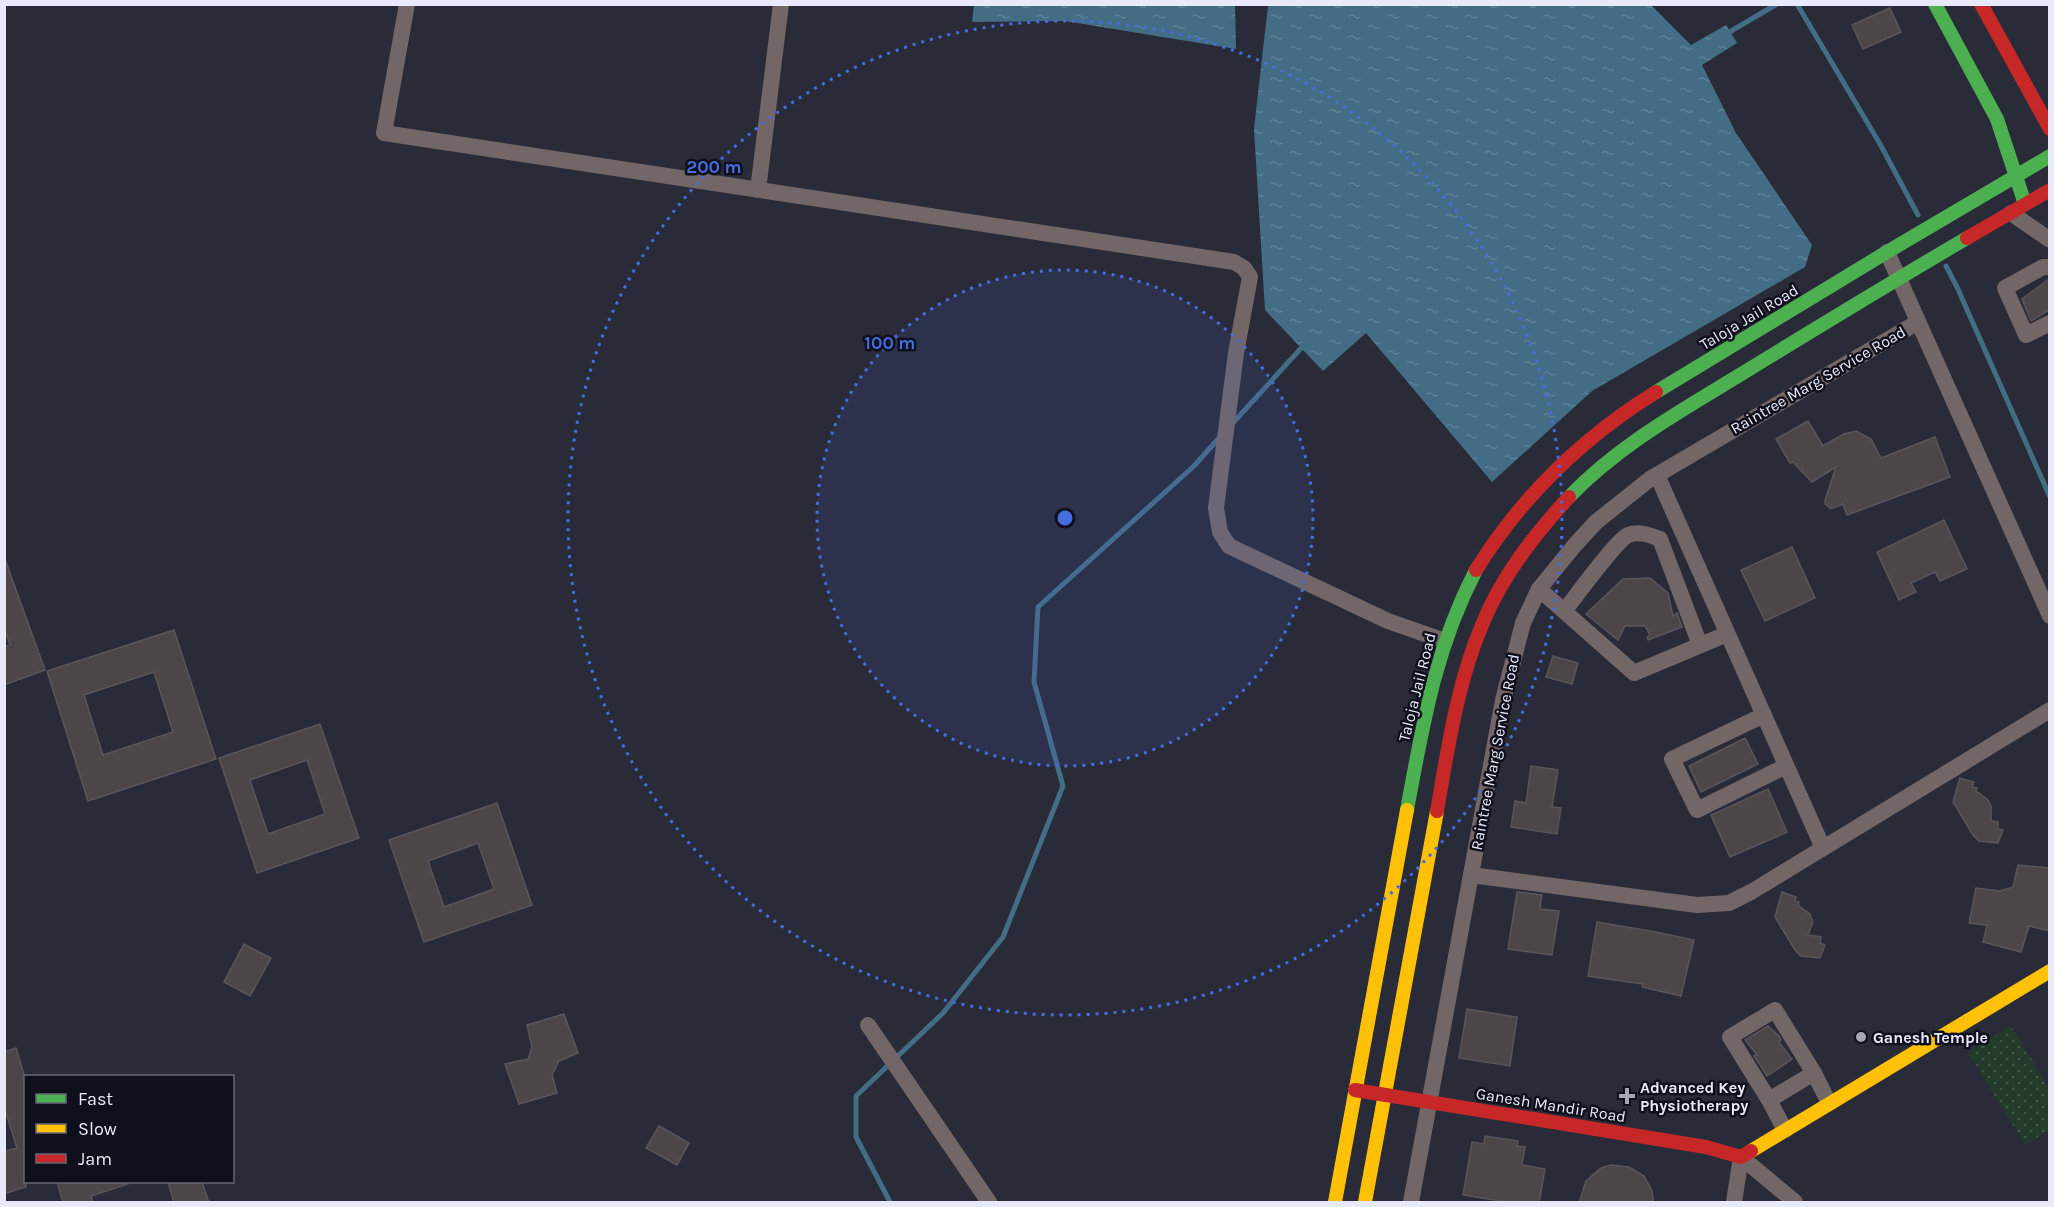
<svg xmlns="http://www.w3.org/2000/svg" width="2054" height="1207" font-family="Karla,sans-serif">
<defs>
<pattern id="grass-dots" width="8" height="8" patternUnits="userSpaceOnUse" patternTransform="scale(1.5)"><rect width="8" height="8" fill="#223b2a"/><path d="M2 2h.1M6 6h.1" fill="none" stroke="#42584a" stroke-width="1.8" stroke-linecap="round"/></pattern>
<pattern id="water-ripples" width="26" height="14" patternUnits="userSpaceOnUse" patternTransform="scale(1.5)"><rect width="26" height="14" fill="#426d85"/><path d="M2 4q2-2 4 0t4 0M15 11q2-2 4 0t4 0" fill="none" stroke="#5d8297"/></pattern>
</defs>
<rect width="100%" height="100%" fill="#292b38"/>
<polygon fill="url(#grass-dots)" points="2011,1026 2049,1088 2049,1130 2025,1145 1968,1052"/>
<g fill="url(#water-ripples)">
<polygon points="974,5 1235,5 1236,49 1065,21 972,22"/>
<polygon points="1268,5 1651,5 1691,45 1726,25 1737,43 1702,65 1736,133 1812,245 1805,267 1592,391 1492,482 1366,333 1323,371 1265,310 1254,129"/>
</g>
<g fill="none" stroke-linecap="round" stroke-linejoin="round">
<g stroke="#426d85" stroke-width="5">
<polyline points="1797,4 1880,144 1918,215"/>
<polyline points="1726,34 1777,4"/>
<polyline points="1946,266 1957,287 2050,497"/>
<polyline points="1232,424 1304,345"/>
<polyline points="890,1202 856,1137 856,1096 943,1013 1003,937 1063,786 1034,682 1038,607 1194,466 1219,438"/>
</g>
</g>
<g fill="#4c4649" stroke="#5a5559" stroke-width="1.5" fill-rule="evenodd">
<polygon points="1890,8 1901,32 1863,49 1852,25"/>
<polygon points="2049,279 2049,310 2031,321 2022,299"/>
<polygon points="1808,421 1823,446 1844,434 1856,431 1871,439 1881,458 1935,437 1950,477 1847,515 1843,504 1831,509 1825,504 1825,500 1836,467 1812,482 1793,462 1790,463 1776,439"/>
<polygon points="1944,520 1967,569 1940,581 1935,572 1911,583 1916,592 1899,600 1877,552"/>
<polygon points="1792,547 1815,598 1765,621 1741,570"/>
<polygon points="4,562 6,562 45,670 4,685 4,647 10,645 4,628"/>
<polygon points="1650,578 1668,593 1673,616 1677,613 1682,627 1648,640 1647,637 1650,635 1645,626 1625,626 1618,640 1586,614 1623,579"/>
<path d="M174,630L216,759L88,801L47,671ZM154,672L173,732L103,755L84,695Z"/>
<polygon points="1553,656 1578,663 1572,684 1546,677"/>
<path d="M320,724L359,838L257,873L219,758ZM307,760L325,814L268,834L250,780Z"/>
<polygon points="1745,738 1758,764 1701,792 1689,766"/>
<polygon points="1531,766 1558,770 1552,807 1561,808 1557,834 1511,827 1515,801 1526,803"/>
<polygon points="1960,778 1974,782 1972,787 1977,788 1976,791 1988,800 1991,806 1991,821 1998,822 1998,829 2003,830 1998,843 1979,841 1973,835 1953,802"/>
<polygon points="1768,789 1787,832 1730,857 1711,815"/>
<path d="M497,803L532,905L424,942L389,840ZM478,843L494,889L444,907L428,861Z"/>
<polygon points="2018,865 2049,868 2049,931 2029,926 2021,952 1983,942 1987,925 1969,923 1976,888 2000,891 2013,887"/>
<polygon points="1517,892 1542,895 1540,909 1559,911 1552,955 1508,949"/>
<polygon points="1782,892 1796,897 1795,901 1799,902 1798,905 1810,914 1813,922 1808,935 1821,937 1820,943 1825,945 1820,958 1801,956 1795,950 1775,917"/>
<polygon points="1597,922 1656,932 1694,940 1681,996 1642,987 1643,984 1588,976"/>
<polygon points="244,944 271,958 250,996 224,982"/>
<polygon points="1467,1009 1517,1017 1510,1066 1459,1058"/>
<polygon points="564,1014 578,1053 559,1061 552,1075 557,1093 519,1104 505,1064 528,1059 532,1047 527,1025"/>
<polygon points="1768,1026 1779,1036 1781,1040 1779,1042 1792,1059 1767,1076 1754,1056 1757,1055 1745,1040"/>
<polygon points="16,1048 26,1081 26,1187 4,1194 4,1151 17,1148 4,1107 4,1052"/>
<polygon points="659,1126 689,1143 677,1165 646,1148"/>
<polygon points="1485,1136 1518,1141 1517,1146 1525,1147 1522,1165 1545,1169 1539,1203 1513,1203 1463,1195 1472,1142 1484,1144"/>
<polygon points="1611,1165 1629,1167 1644,1176 1652,1191 1654,1203 1579,1203 1586,1181 1601,1168"/>
<polygon points="57,1182 128,1182 128,1184 91,1196 93,1203 63,1203"/>
<polygon points="168,1182 202,1182 209,1203 174,1203"/>
</g>
<g fill="none" stroke-linecap="round" stroke-linejoin="round">
<g stroke="#726666" stroke-width="16">
<polyline points="407,4 384,133 1234,262 1244,268 1250,277 1236,353 1216,508 1220,532 1229,546 1388,621 1445,641"/>
<polyline points="758,190 781,4"/>
<polyline points="2011,213 2050,240"/>
<polyline points="1887,252 2050,616"/>
<polyline points="2050,267 2043,267 2005,288 2026,335 2050,323"/>
<polyline points="1657,475 1823,848"/>
<polyline points="1539,589 1634,673 1727,634"/>
<path d="M1565,610C1576,596 1616,541 1628,535C1639,531 1650,535 1660,539L1700,645"/>
<polyline points="1764,715 1672,759 1697,810 1786,766"/>
<polyline points="1471,875 1697,905 1729,903 1751,892 2050,710"/>
<polyline points="868,1025 989,1202"/>
<polyline points="1769,1100 1814,1073"/>
<polyline points="1785,1130 1769,1100 1730,1037 1775,1010 1814,1073 1829,1103"/>
<polyline points="1741,1157 1795,1202"/>
<polyline points="1411,1202 1503,700 1523,623 1539,589 1574,546 1596,522 1650,479 1918,322"/>
<polyline points="1734,1202 1741,1157"/>
</g>
<g stroke="#4caf50" stroke-width="14">
<polyline points="1935,4 1997,119 2025,204"/>
<polyline points="1656,392 1887,252 2050,156"/>
<path d="M1569,497C1619,445 1682,410 1743,373C1818,327 1892,282 1967,238"/>
<path d="M1407,810C1423,724 1435,649 1476,570"/>
</g>
<g stroke="#ffc107" stroke-width="14">
<polyline points="1751,1151 2050,971"/>
<polyline points="1335,1202 1407,810"/>
<polyline points="1365,1202 1437,811"/>
</g>
<g stroke="#c62828" stroke-width="14">
<polyline points="1981,4 2050,129"/>
<polyline points="1967,238 2050,190"/>
<path d="M1476,570C1522,496 1582,438 1656,392"/>
<path d="M1437,811C1448,748 1457,684 1482,625C1501,577 1534,535 1569,497"/>
<polyline points="1355,1090 1706,1147 1741,1157 1751,1151"/>
</g>
</g>
<circle cx="1065" cy="518" r="248" fill="#466ddf" fill-opacity=".12"/>
<g fill="none" stroke="#466ddf" stroke-width="3" stroke-dasharray="3 6">
<circle cx="1065" cy="518" r="248"/>
<circle cx="1065" cy="518" r="497"/>
</g>
<g fill="#a5a7b7" stroke="#0f101b" stroke-width="2">
<circle cx="1861" cy="1037" r="6"/>
<path d="M1624 1087h6v6h6v6h-6v6h-6v-6h-6v-6h6z"/>
</g>
<g text-anchor="middle" dominant-baseline="central" stroke-width="5" stroke-linejoin="round" paint-order="stroke">
<g font-size="16" fill="#e8eafb" stroke="#0f101b">
<text transform="translate(1749 317) rotate(-31)">Taloja Jail Road</text>
<text transform="translate(1818 380) rotate(-30)">Raintree Marg Service Road</text>
<text transform="translate(1417 687) rotate(-76)">Taloja Jail Road</text>
<text transform="translate(1495 752) rotate(-79)">Raintree Marg Service Road</text>
<text transform="translate(1551 1105) rotate(9)">Ganesh Mandir Road</text>
</g>
<g font-size="16" font-weight="bold" fill="#e8eafb" stroke="#0f101b" text-anchor="start">
<text x="1873" y="1037">Ganesh Temple</text>
<text x="1640" y="1087">Advanced Key<tspan x="1640" dy="18">Physiotherapy</tspan></text>
</g>
</g>
<circle cx="1065" cy="518" r="9" fill="#466ddf" stroke="#0f101b" stroke-width="3"/>
<g font-size="18" text-anchor="middle" font-weight="bold" fill="#466ddf" stroke="#0f101b" stroke-width="5" stroke-linejoin="round" paint-order="stroke">
<text x="714" y="173">200 m</text>
<text x="890" y="349">100 m</text>
</g>
<rect width="2054" height="1207" fill="none" stroke="#e8eafb" stroke-width="12"/>
<rect x="24" y="1075" width="210" height="108" fill="#0f101b" stroke="#666775" stroke-width="1.5"/>
<rect x="36" y="1094" width="30" height="9" fill="#4caf50" stroke="#666775" stroke-width="1.5"/>
<text x="78" y="1105" font-size="18" fill="#e8eafb">Fast</text>
<rect x="36" y="1124" width="30" height="9" fill="#ffc107" stroke="#666775" stroke-width="1.5"/>
<text x="78" y="1135" font-size="18" fill="#e8eafb">Slow</text>
<rect x="36" y="1154" width="30" height="9" fill="#c62828" stroke="#666775" stroke-width="1.5"/>
<text x="78" y="1165" font-size="18" fill="#e8eafb">Jam</text>
</svg>
